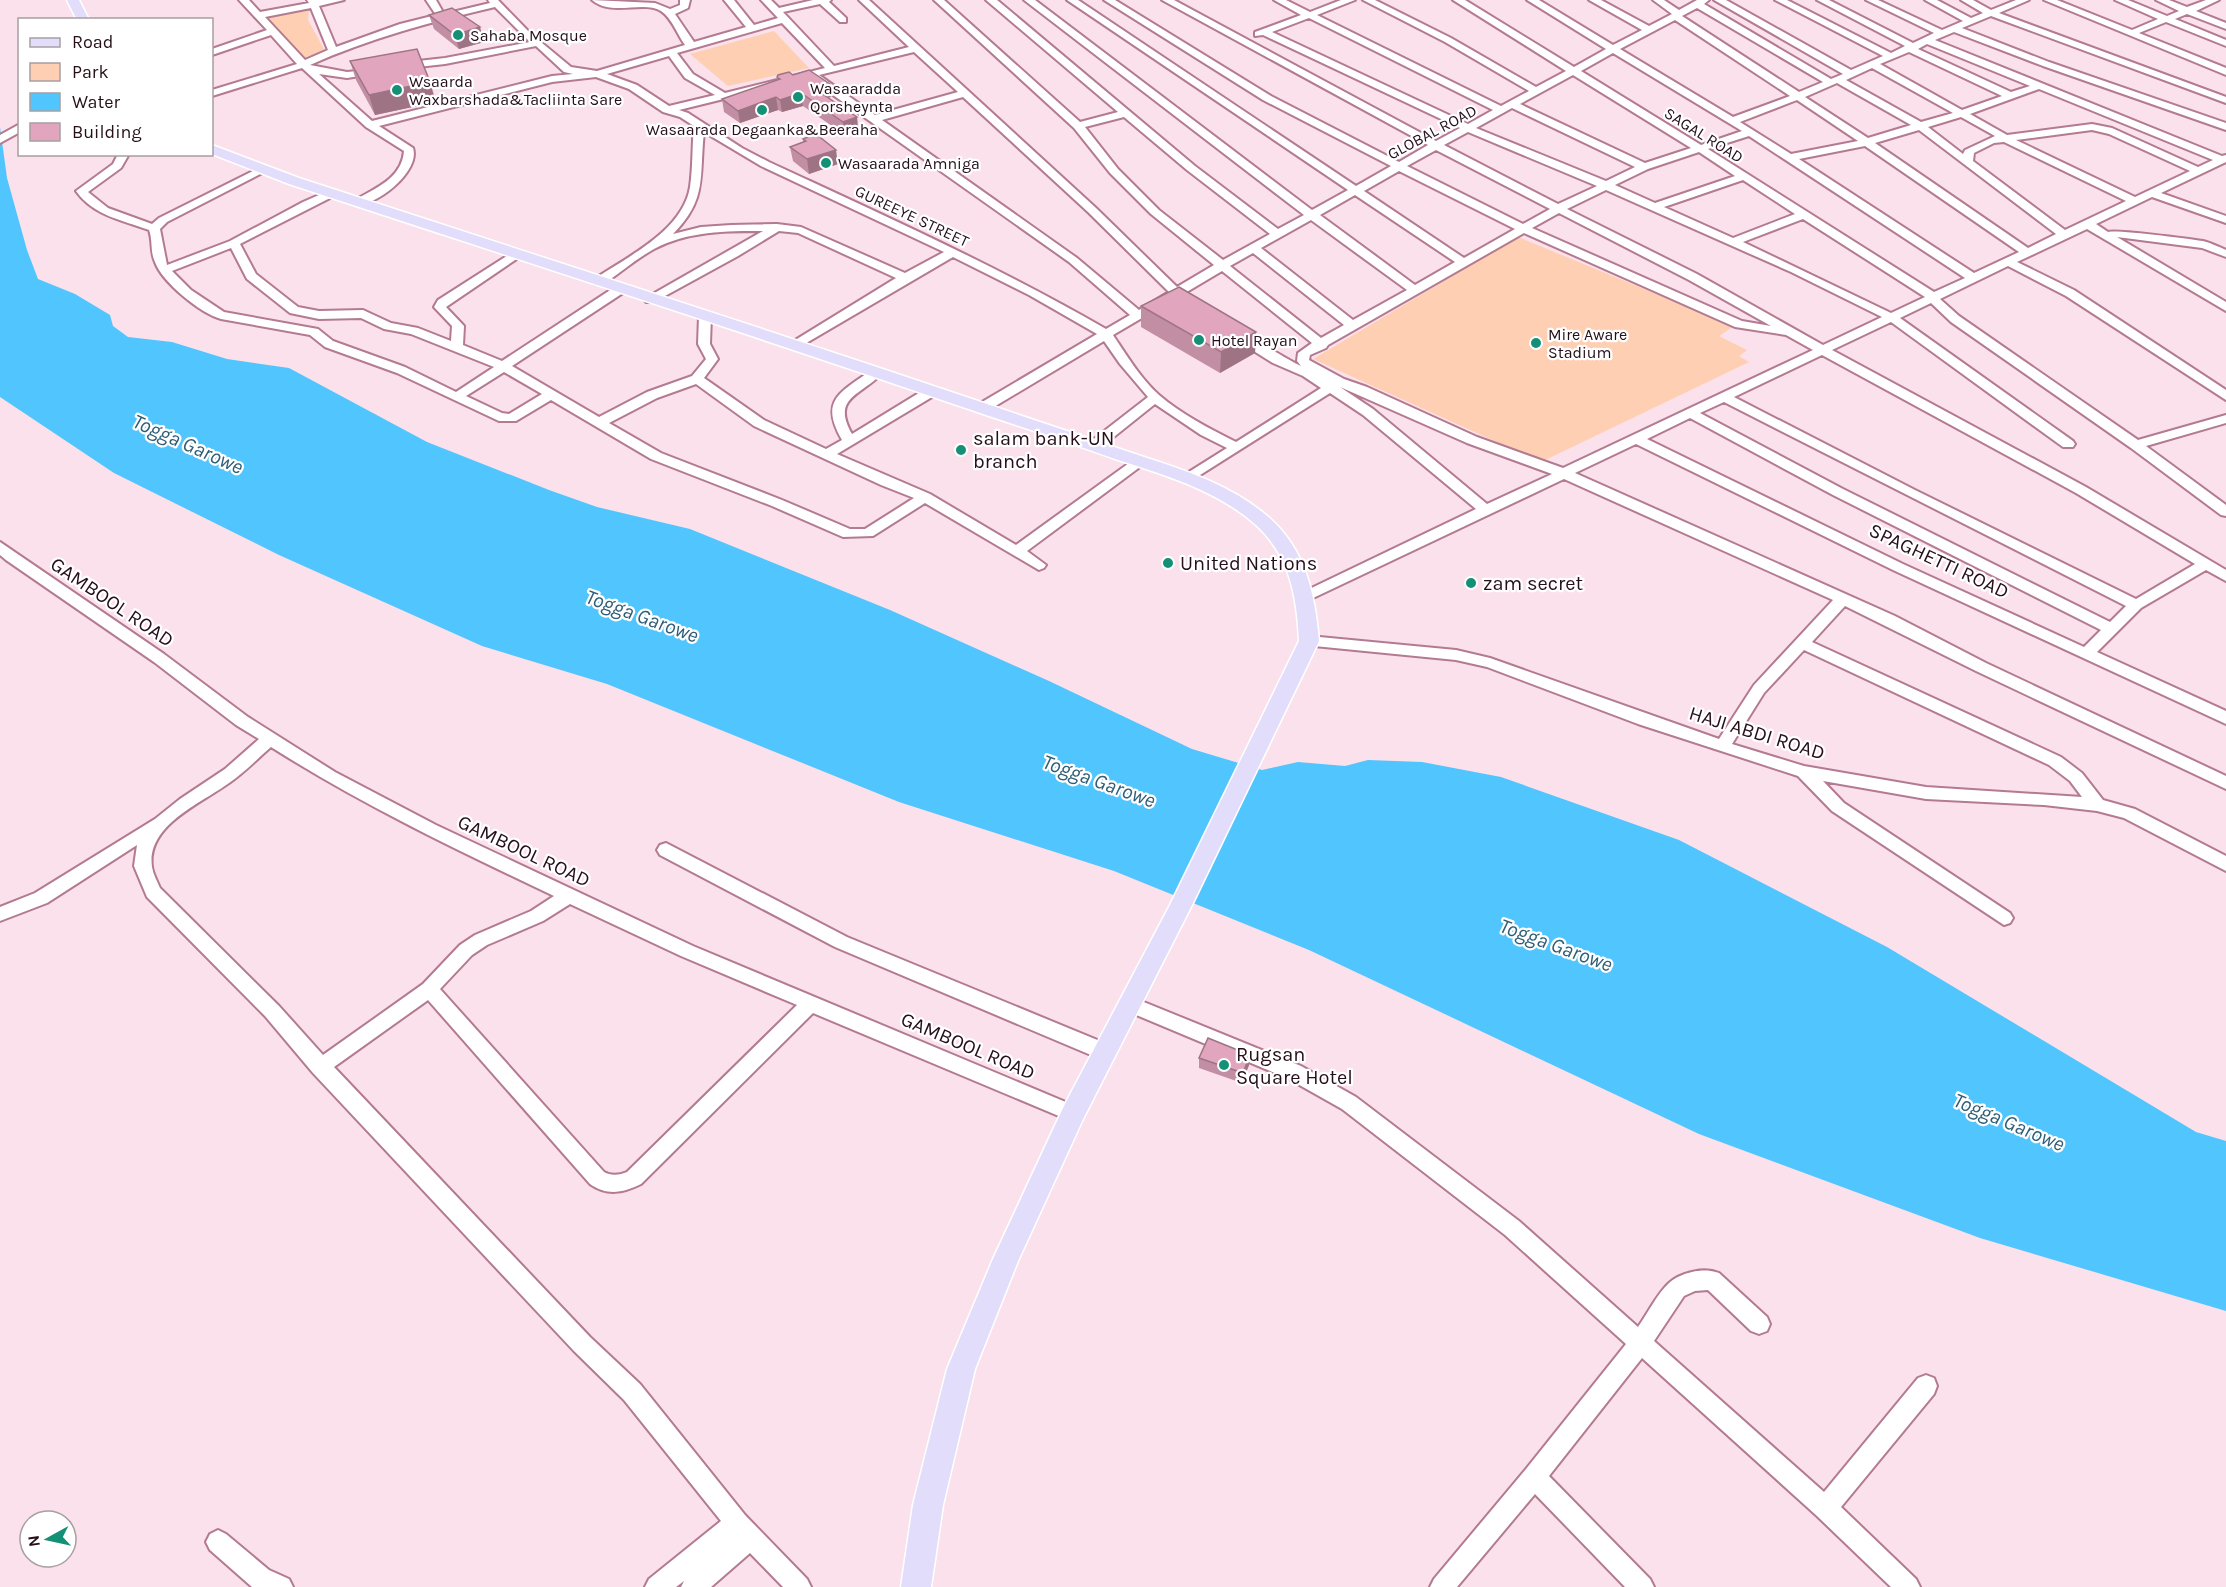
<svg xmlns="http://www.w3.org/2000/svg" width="2226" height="1587" font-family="Karla,sans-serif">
<rect width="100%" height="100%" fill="#fbe1eb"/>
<g fill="#fecfb3">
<polygon points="309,8 308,20 325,51 303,58 265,15"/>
<polygon points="774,31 809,68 728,86 690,54"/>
<polygon points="1518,237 1734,326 1719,336 1747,350 1739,356 1749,362 1541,462 1313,359"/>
</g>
<polygon fill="#51c5fd" points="0,127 7,178 27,250 38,279 75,294 110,315 113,326 128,337 172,342 227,359 289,368 427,442 549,490 597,507 690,529 890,610 1049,681 1192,749 1262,770 1298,762 1345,766 1368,760 1422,762 1501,777 1679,840 1887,947 2196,1132 2226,1141 2226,1311 1980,1238 1699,1134 1309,950 1114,871 899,802 607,684 482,646 279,555 114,473 0,397"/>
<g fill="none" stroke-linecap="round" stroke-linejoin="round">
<defs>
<g id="minor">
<path d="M239,0H249L260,12L309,3L307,0H344L319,6L336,47L400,24L436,15L426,0H436L444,14L490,3L488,0H498L530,33L571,67L597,71L685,45C677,34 672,18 661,11C643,0 612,17 592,0L655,3L670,9L680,5V0H690L688,8L675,14L694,42L746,27L724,0H734L754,25L778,18L761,0H771L779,8L813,0H831L829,2L846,18V22H840L820,4L783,12L834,66L909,47L859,0H869L1096,208L1177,287L1214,265L1151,214L1110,173L1074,128L934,0H944L1080,122L1118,112L986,0H997L1195,166L1278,229L1304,215L1024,0H1035L1312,210L1348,190L1067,0H1078L1356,186L1391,166L1263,100L1104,0H1115L1271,96L1399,162L1428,145L1162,0H1174L1436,141L1460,128L1263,35L1255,36V32L1301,15L1274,0H1286L1310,12L1341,0H1355L1317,15L1501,106L1529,91L1445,42L1363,0H1375L1451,38L1536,87L1566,71L1453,0H1465L1574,67L1606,49L1527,0H1539L1613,45L1642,30L1589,0H1601L1649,26L1672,14L1653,0H1664L1679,10L1697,0H1709L1704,4L1831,79L1843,74L1714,0H1726L1851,70L1883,56L1775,0H1787L1891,53L1905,46L1817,0H1829L1913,43L1934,33L1866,0H1878L1942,30L1963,21L1925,0H1937L1971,18L1983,13L1961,0H1973L1991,10L2016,0H2029L1999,13L2226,97V103L1991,16L1962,28L2049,62L2226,123V130L2043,66L1954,32L1935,40L2222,156L2226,155V162L2161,193L2226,216V223L2152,197L2096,224L2108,232C2113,229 2191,239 2203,241C2211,243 2219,247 2226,250V257L2202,248L2117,237L2226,302V311L2087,229L2017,262L2074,290L2226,390V400L2066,296L2008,266L1940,299L1959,316L2138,440L2226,415V423L2146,446L2226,505V516L2221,515L2131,448L1951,322L1931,303L1900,318L2073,441L2075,444L2073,447H2063L1891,322L1832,350L2086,487L2226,570V581L2206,570L2141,608L2097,652L2226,711V724L1893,570L1636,444L1575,473L1895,616L1986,663L2226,776V789L1976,671L1845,606L1812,642L2061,757L2082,773L2103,800L2135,809L2226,856V871L2124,818L2097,811L2044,805L1926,799L1823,781L1844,803L2010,913L2013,918L2010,923L2004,925L1832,811L1798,776L1638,724L1487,667L1456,660L1304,645L1301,641L1304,637L1309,636L1456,650L1490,658L1719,739L1754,685L1833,600L1564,479L1311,599H1301L1299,596L1301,593L1476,509L1363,415L1330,393L1189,482L1184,481L1182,478L1184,475L1227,448L1201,435L1155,404L1100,448H1090L1088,445L1090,442L1148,397L1120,364L1104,341L987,411H977L975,408L977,405L1097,334L1029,295L953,257L796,349L790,345L792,342L896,278L798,233L779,231L738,256L654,302H646L644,299L763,231C726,231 688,231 654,249C636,259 621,272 604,284H596V278C629,256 683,230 690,187C693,167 692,146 694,126L680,117L663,112L629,89L596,77L552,82L379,126L413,148C421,171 375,208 355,204V200C376,188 402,178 404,151L366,127L302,68L212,96V90L297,64L271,35L212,55V49L267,30ZM495,7L530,42L445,58L400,63L395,66L400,69L445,64L536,46L564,72L573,74L552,76L372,121L319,74L347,78L379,73V69L347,72L310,65C370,38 431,22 495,7ZM311,8L328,50L305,60L265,17ZM1697,8L1823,82L1799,92L1682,16ZM1309,18L1493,110L1468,124L1272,32ZM1675,20L1790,96L1733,117L1620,49ZM782,23L825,68L725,93L693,74L677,53ZM1927,44L2030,86L2011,92L1918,49ZM914,52L958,92L875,115L819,75ZM1909,52L2002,96L1962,110L1880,64ZM1613,53L1742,131L1701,145L1581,71ZM669,56L685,78L715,95L669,106L637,85L607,74ZM1872,68L1953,113L1921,122L1846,80ZM1573,75L1691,148L1645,163L1520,104ZM809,78L1069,262L1130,315L1106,329C997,266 883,215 769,162L742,148L688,113L679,110ZM1837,83L1911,125L1868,138L1805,97ZM2039,89L2213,160L2198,167L2112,128L2092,124L2007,135L1970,114ZM963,97L1088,212L1169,292L1139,310L1077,258L882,120ZM1797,100L1858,141L1791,154L1740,122ZM1512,108L1635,167L1606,181L1476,128ZM1124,117L1187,170L1270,234L1223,260L1159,210L1118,169L1085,127ZM1961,117L1995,136L1965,150L1963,154L1928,127ZM1919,130L2056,234L2028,248L1875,143ZM2092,130L2109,134L2190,171L2135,197L2016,140ZM704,132L761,166L944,252L905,273L801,227L777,224L731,225L701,227L673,234C708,199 699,176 704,132ZM1468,132L1597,186L1558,204L1444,145ZM1749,136L1965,278L1934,292L1708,149ZM2004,142L2126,201L2065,230L1973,161L1974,153L1994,143ZM1865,146L2019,252L1974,273L1799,159ZM1436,150L1550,209L1523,224L1407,166ZM1699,152L1735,176L1655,203L1615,185L1648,169ZM1399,171L1515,229L1464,258L1364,191ZM1743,180L1795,214L1733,238L1664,207ZM1606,190L1791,272L1882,317L1823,345L1697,274L1567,209ZM1355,195L1455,262L1415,285L1320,215ZM1559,213L1689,280L1771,326L1742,321L1532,228ZM1803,219L1925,297L1891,313L1743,242ZM1311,220L1407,290L1353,320L1261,248ZM1524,233L1735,327L1786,335L1813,350L1563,468L1477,437L1367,387L1344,379L1309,360L1310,355L1326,348L1328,345ZM1253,253L1344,325L1321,338L1230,266ZM1222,271L1312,343L1298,353L1297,361L1301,366C1287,360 1242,330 1233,332L1231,335L1233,338L1273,363L1303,376L1321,388L1236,442C1210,429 1181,414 1159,395C1141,379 1127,356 1113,335L1176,298L1184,302L1188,301L1190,298L1185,293ZM1822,355L2076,493L2195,564L2136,599L1915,490L1734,397ZM1340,387L1467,443L1552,474L1487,504L1373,409ZM1724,402L2126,606L2110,622L1843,489L1700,413ZM1690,418L1833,495L2101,630L2084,647L1903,564L1647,439ZM1804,650L2049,765L2070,781L2082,797L1926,787L1804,766L1732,744L1764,693Z"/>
<polygon points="2044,0 2057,0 2132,30 2158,19 2115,0 2128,0 2167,16 2179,11 2156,0 2169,0 2187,7 2206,0 2219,0 2196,11 2226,23 2226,29 2187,14 2175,19 2226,40 2226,46 2166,22 2139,33 2226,68 2226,75"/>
<polygon points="20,124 20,132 0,143 0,135"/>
<path d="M118,154H129L121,168L88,192L108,208L152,224L159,218L259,168L263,167L268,170L167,222L160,229L167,265L230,241L303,202L328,191H336V195L240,244L256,274L298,307L319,311L363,310L391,323L418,328L451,341L452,326L434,307L438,300L513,252H521V256L446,307L464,326L463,345L502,361L618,285H626V291L512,366L599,417L647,392L692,376L706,359L698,344L699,316L705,312L711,316L710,344L718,359L704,378L764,420L826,449L842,440C818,399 842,392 873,369L877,368L883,372C864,395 830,396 852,434L927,388H937L938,391L937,394L837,454L930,494L1016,545L1136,458L1141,457L1148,461L1027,551L1046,565L1044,568L1039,570L925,503L873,536L843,537L772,506L651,459L551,400L516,421H499L397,373L325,347L310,335L221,319C200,313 162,282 155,262C150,252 153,241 149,230C122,220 94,216 76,191L113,164ZM231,248L247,279L290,313L319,319L361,318L384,329L411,334L494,367L456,392L405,367L333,341L318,329L224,312L191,290L172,271ZM504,372L542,394L509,414L502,413L466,396ZM696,384L754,426L881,485L914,498L865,529H850L782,500L661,453L609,423L657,398Z"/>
<path d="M0,542L164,654L248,717L335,772L436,825L693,946L1080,1108L1083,1114L1080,1120L1073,1122L813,1013L641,1184C623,1193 607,1196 590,1184L428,1000L334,1067L590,1337L640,1384L745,1515L807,1579L811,1587H783L750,1553L711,1587H681L684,1581L676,1587H645L649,1579L721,1521L624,1400L574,1351L313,1073L265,1016L147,897L134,866L137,845L47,903L0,921V907L35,893L155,819L180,799L225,769L259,739L236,725L154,662L6,560L0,555ZM271,747C361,804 457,850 554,896L531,911L475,935L460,945L423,984L323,1055L279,1006L160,888C157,881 153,874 152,867C146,825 202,803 229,783C244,773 257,759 271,747ZM570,904L681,956L797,1005L627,1172C620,1175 611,1176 604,1172L440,989L472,955L487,945L543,921Z"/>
<polygon points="666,843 847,937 1112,1046 1114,1052 1112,1058 1105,1060 1098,1058 835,947 660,855 657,850 660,845"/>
<path d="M1129,996L1301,1066L1356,1097L1519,1221L1638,1327C1648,1313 1657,1294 1669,1283C1681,1272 1705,1267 1719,1273L1767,1317L1770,1324L1767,1331L1759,1334L1751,1331L1708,1290L1695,1291L1684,1296L1654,1341L1824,1492L1918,1378L1926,1375L1934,1378L1937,1386L1934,1394L1841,1507L1916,1579L1920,1587H1891L1817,1516L1642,1358L1549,1476L1650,1579L1654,1587H1625L1535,1494L1457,1587H1430L1434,1579L1526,1469L1626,1344L1505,1235L1342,1109L1287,1078L1122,1009L1120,1004L1122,999Z"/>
<polygon points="218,1530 226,1534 269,1570 289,1579 293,1587 252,1587 210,1550 206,1542 210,1534"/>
</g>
<g id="major">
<polygon points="67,0 79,0 89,20 77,20"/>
<path d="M212,145L299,178C529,253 760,327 990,405C1036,421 1083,436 1129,452C1177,468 1227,482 1266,515C1305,547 1315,593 1319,641L1192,905L1083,1119L1018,1261L975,1369L943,1505L931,1587H901L913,1505L947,1369L993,1259L1064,1106L1170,905L1299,641C1297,597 1290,556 1256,525C1217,490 1164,475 1115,459C1073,444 1031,430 989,416C756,336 523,261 289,184L212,154Z"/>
</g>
</defs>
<use href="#minor" stroke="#b37a91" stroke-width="4"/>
<use href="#major" stroke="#fff" stroke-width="3"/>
<use href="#minor" fill="#fff" fill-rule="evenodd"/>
<use href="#major" fill="#e3ddfc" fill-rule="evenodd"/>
</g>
<g fill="#c28ea3">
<polygon points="429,15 484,42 459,49 434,29"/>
<polygon points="350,61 436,102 375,115 356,80"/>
<polygon points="777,77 831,97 828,98 857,117 858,130 845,135 803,106 782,112 778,110 740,123 724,112 722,99 777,80"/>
<polygon points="803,139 838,164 809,174 793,161 790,147 803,142"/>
<polygon points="1141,306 1256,332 1255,353 1220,373 1141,327"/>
<polygon points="1250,1055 1249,1065 1242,1083 1199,1068 1199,1058"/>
</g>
<g fill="#9e7484">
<polygon points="480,27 484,42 459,49 455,35"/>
<polygon points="430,82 436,102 375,115 369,95"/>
<polygon points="830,84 831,97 816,101 815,89"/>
<polygon points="801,93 803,106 782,112 780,100"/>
<polygon points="776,97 778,110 740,123 738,111"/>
<polygon points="857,117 858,130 845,135 843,122"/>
<polygon points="836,150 838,164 809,174 807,159"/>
<polygon points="1256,332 1255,353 1220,373 1221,352"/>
<polygon points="1250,1055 1249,1065 1242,1083 1243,1073"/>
</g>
<g fill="#e1a5bd" stroke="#9e7484" stroke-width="1.5">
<polygon points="452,8 480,27 455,35 429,15"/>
<polygon points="417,49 430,82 369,95 350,61"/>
<polygon points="809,70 830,84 815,89 857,117 843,122 801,93 780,100 776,97 738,111 722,99 780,79 777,77 778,75 789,72 793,75"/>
<polygon points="816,134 836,150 807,159 790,147 806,141 803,139"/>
<polygon points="1179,287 1256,332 1221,352 1141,306"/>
<polygon points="1208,1038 1250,1055 1243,1073 1199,1058"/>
</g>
<g fill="#139076" stroke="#fff" stroke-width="2">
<circle cx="458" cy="35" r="6"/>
<circle cx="397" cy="90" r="6"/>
<circle cx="798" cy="97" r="6"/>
<circle cx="762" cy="110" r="6"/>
<circle cx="826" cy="163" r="6"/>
<circle cx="1199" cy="340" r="6"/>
<circle cx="1536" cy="343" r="6"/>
<circle cx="961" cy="450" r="6"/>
<circle cx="1168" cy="563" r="6"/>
<circle cx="1471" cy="583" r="6"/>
<circle cx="1224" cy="1065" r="6"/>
</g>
<g text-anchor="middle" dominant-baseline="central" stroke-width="4.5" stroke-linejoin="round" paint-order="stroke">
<g font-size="16" fill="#250f19" stroke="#fff" text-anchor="start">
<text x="470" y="35">Sahaba Mosque</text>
<text x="409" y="81">Wsaarda<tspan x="409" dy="18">Waxbarshada&amp;Tacliinta Sare</tspan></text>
<text x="810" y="88">Wasaaradda<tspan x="810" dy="18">Qorsheynta</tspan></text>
<text x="762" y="129" text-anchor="middle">Wasaarada Degaanka&amp;Beeraha</text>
<text x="838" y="163">Wasaarada Amniga</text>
<text x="1548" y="334">Mire Aware<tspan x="1548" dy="18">Stadium</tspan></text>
<text x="1211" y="340">Hotel Rayan</text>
</g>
<g font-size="16" fill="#250f19" stroke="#fff">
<text transform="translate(1432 132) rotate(-28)">GLOBAL ROAD</text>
<text transform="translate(1704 135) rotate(32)">SAGAL ROAD</text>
<text transform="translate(912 216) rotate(25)">GUREEYE STREET</text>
</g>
<g font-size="20" fill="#250f19" stroke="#fff" text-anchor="start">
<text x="973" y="438">salam bank-UN<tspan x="973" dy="23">branch</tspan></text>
<text x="1180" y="563">United Nations</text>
<text x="1483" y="583">zam secret</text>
<text x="1236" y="1054">Rugsan<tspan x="1236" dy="23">Square Hotel</tspan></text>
</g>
<g font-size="20" fill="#250f19" stroke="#fff">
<text transform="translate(1939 561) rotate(25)">SPAGHETTI ROAD</text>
<text transform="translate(112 602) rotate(34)">GAMBOOL ROAD</text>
<text transform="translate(1757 733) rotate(17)">HAJI ABDI ROAD</text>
<text transform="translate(524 851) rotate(25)">GAMBOOL ROAD</text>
<text transform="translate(968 1046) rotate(23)">GAMBOOL ROAD</text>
</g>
<g font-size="21" font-style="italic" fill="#2f5e76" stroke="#fff">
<text transform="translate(188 444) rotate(24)">Togga Garowe</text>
<text transform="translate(642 616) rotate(20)">Togga Garowe</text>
<text transform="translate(1099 781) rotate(20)">Togga Garowe</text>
<text transform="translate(1556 945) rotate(20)">Togga Garowe</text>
<text transform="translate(2009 1122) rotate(23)">Togga Garowe</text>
</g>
</g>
<rect x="18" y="18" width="195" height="138" fill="#ffffff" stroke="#a89fa3" stroke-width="1.5"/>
<rect x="30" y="38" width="30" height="9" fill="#e3ddfc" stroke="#a89fa3" stroke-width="1.5"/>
<text x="72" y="48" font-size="18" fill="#250f19">Road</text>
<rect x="30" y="63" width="30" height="18" fill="#fecfb3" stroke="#a89fa3" stroke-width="1.5"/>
<text x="72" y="78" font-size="18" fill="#250f19">Park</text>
<rect x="30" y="93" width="30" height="18" fill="#51c5fd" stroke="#a89fa3" stroke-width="1.5"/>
<text x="72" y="108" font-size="18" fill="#250f19">Water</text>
<rect x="30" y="123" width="30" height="18" fill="#e1a5bd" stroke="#a89fa3" stroke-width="1.5"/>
<text x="72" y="138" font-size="18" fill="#250f19">Building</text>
<g transform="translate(48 1539) rotate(262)"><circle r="28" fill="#ffffff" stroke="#a89fa3" stroke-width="1.5"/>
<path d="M0-4.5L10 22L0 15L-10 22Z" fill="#139076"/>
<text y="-9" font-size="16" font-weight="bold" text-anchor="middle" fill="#250f19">N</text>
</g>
</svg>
